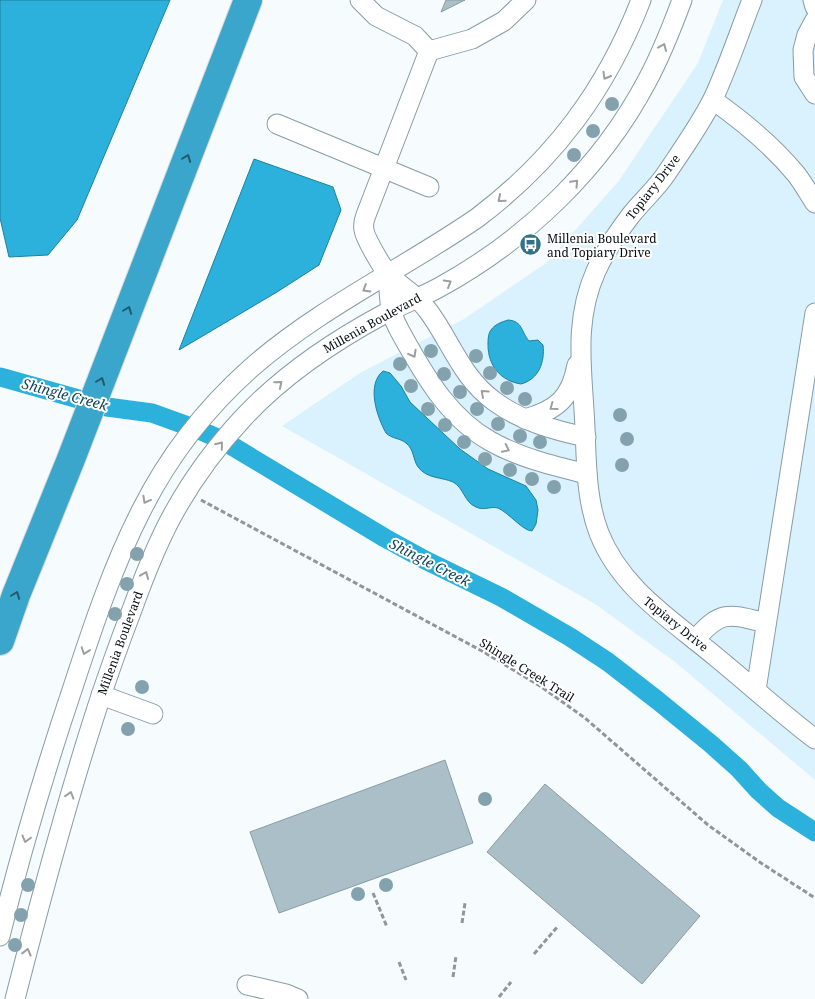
<svg xmlns="http://www.w3.org/2000/svg" width="815" height="999" font-family="'Noto Serif',serif">
<rect width="100%" height="100%" fill="#f6fbfd"/>
<polygon fill="#daf2fd" points="723,0 815,0 815,780 675,662 595,604 282,426 360,373 464,319 546,263 618,182 698,63"/>
<g fill="#2bb1db" stroke="#20809e">
<polygon points="0,0 170,0 77,220 48,255 9,257 0,218"/>
<polygon points="254,159 333,187 341,210 319,265 277,292 179,350"/>
<path d="M508,320C523,321 521,332 529,341L538,340L543,345C545,362 539,379 521,384C501,381 488,366 488,345C488,340 488,334 491,330C495,324 502,322 508,320Z"/>
<path d="M383,371L390,373L401,386L410,402L460,449L488,469L526,486L536,500L538,510L536,524L532,531C523,531 509,513 498,508C490,506 484,511 476,507C464,502 464,488 453,482C442,477 427,479 418,467C413,460 414,449 406,443C400,438 392,439 386,433C377,417 366,385 383,371Z"/>
</g>
<g fill="none" stroke-linecap="round" stroke-linejoin="round">
<polyline stroke="#2bb1db" stroke-width="19" points="0,377 107,407 152,413 199,430 222,440 385,538 425,560 501,597 570,637 608,662 657,700 711,744 739,769 759,791 778,808 815,832"/>
</g>
<g fill="#aabfc8" stroke="#889da6">
<polygon points="446,0 465,0 441,12"/>
<polygon points="445,760 473,843 279,913 250,832"/>
<polygon points="545,784 700,916 642,984 487,852"/>
</g>
<g fill="none" stroke-linecap="round" stroke-linejoin="round">
<defs>
<g id="minor">
<polyline points="360,0 376,16 415,36 429,51"/>
<path d="M526,0L504,21L472,39L429,51L366,215C364,220 363,225 364,230C365,238 384,271 390,276C405,290 416,294 429,312C451,342 462,378 494,401C521,421 553,430 586,437"/>
<path d="M752,0C739,33 728,67 713,99C700,125 682,150 666,174C656,189 642,201 631,215C618,232 605,251 596,271C575,318 581,361 584,410C587,451 584,494 599,533C621,589 672,620 716,657C749,684 781,713 815,739"/>
<polyline points="813,0 815,7"/>
<polyline points="815,20 807,35 803,50 804,77 815,94"/>
<path d="M713,100C744,122 772,145 796,174C803,183 809,194 815,203"/>
<polyline points="277,124 429,187"/>
<path d="M388,275C389,286 389,298 391,309C393,321 401,333 407,344C428,381 451,419 490,441C520,458 554,466 587,474"/>
<path d="M525,419C557,410 571,398 577,365"/>
<path d="M695,640C721,609 730,614 766,623"/>
<polyline points="756,690 815,313"/>
<polyline points="101,695 153,714"/>
<path d="M0,936C21,851 46,767 74,684C93,626 113,566 141,511C168,457 206,408 251,368C319,308 403,269 477,218C554,160 606,90 641,0"/>
<polyline points="247,985 286,994 298,999"/>
<path d="M15,999C40,901 66,804 97,708C108,674 120,641 133,607C145,574 158,540 176,509C194,477 217,446 243,418C283,375 332,342 384,314C402,304 422,297 440,287C527,239 601,168 647,81C661,55 672,27 682,0"/>
</g>
<polyline id="highway" points="0,641 16,595 71,459 248,0"/>
</defs>
<use href="#minor" stroke="#879ca5" stroke-width="21"/>
<use href="#highway" stroke="#d7d8d9" stroke-width="30"/>
<g stroke="#909699" stroke-width="3" stroke-dasharray="5 2.5" stroke-linecap="butt">
<polyline points="201,500 482,651 540,686 585,718 708,825 761,863 815,898"/>
<polyline points="373,893 387,927"/>
<polyline points="462,923 465,903"/>
<polyline points="534,954 558,926"/>
<polyline points="399,962 406,980"/>
<polyline points="453,977 456,956"/>
<polyline points="499,997 511,982"/>
</g>
<use href="#minor" stroke="#fff" stroke-width="19"/>
<use href="#highway" stroke="#3ba6cb" stroke-width="28"/>
</g>
<g fill="#84a2ad">
<circle cx="612" cy="104" r="7"/>
<circle cx="593" cy="131" r="7"/>
<circle cx="574" cy="155" r="7"/>
<circle cx="431" cy="351" r="7"/>
<circle cx="476" cy="356" r="7"/>
<circle cx="400" cy="364" r="7"/>
<circle cx="490" cy="373" r="7"/>
<circle cx="444" cy="374" r="7"/>
<circle cx="411" cy="386" r="7"/>
<circle cx="507" cy="388" r="7"/>
<circle cx="460" cy="392" r="7"/>
<circle cx="525" cy="399" r="7"/>
<circle cx="428" cy="409" r="7"/>
<circle cx="477" cy="409" r="7"/>
<circle cx="620" cy="415" r="7"/>
<circle cx="498" cy="424" r="7"/>
<circle cx="445" cy="425" r="7"/>
<circle cx="520" cy="436" r="7"/>
<circle cx="627" cy="439" r="7"/>
<circle cx="464" cy="442" r="7"/>
<circle cx="540" cy="442" r="7"/>
<circle cx="485" cy="459" r="7"/>
<circle cx="622" cy="465" r="7"/>
<circle cx="510" cy="470" r="7"/>
<circle cx="532" cy="479" r="7"/>
<circle cx="554" cy="487" r="7"/>
<circle cx="137" cy="554" r="7"/>
<circle cx="127" cy="584" r="7"/>
<circle cx="115" cy="614" r="7"/>
<circle cx="142" cy="687" r="7"/>
<circle cx="128" cy="729" r="7"/>
<circle cx="485" cy="799" r="7"/>
<circle cx="28" cy="885" r="7"/>
<circle cx="386" cy="885" r="7"/>
<circle cx="358" cy="894" r="7"/>
<circle cx="21" cy="915" r="7"/>
<circle cx="15" cy="945" r="7"/>
</g>
<defs><path id="oneway-chevron" d="M-2-3.5L2.5 0L-2 3.5" fill="none" stroke-width="1.6" stroke-linecap="round" stroke-linejoin="round" transform="scale(1.25)"/></defs>
<g stroke="#9c9fa0">
<use href="#oneway-chevron" transform="translate(663 47) rotate(-67)"/>
<use href="#oneway-chevron" transform="translate(606 76) rotate(120)"/>
<use href="#oneway-chevron" transform="translate(575 183) rotate(-47)"/>
<use href="#oneway-chevron" transform="translate(501 199) rotate(140)"/>
<use href="#oneway-chevron" transform="translate(448 283) rotate(-30)"/>
<use href="#oneway-chevron" transform="translate(366 289) rotate(149)"/>
<use href="#oneway-chevron" transform="translate(413 354) rotate(61)"/>
<use href="#oneway-chevron" transform="translate(279 384) rotate(-40)"/>
<use href="#oneway-chevron" transform="translate(484 393) rotate(-138)"/>
<use href="#oneway-chevron" transform="translate(553 407) rotate(144)"/>
<use href="#oneway-chevron" transform="translate(220 445) rotate(-51)"/>
<use href="#oneway-chevron" transform="translate(506 449) rotate(26)"/>
<use href="#oneway-chevron" transform="translate(146 500) rotate(119)"/>
<use href="#oneway-chevron" transform="translate(145 575) rotate(-68)"/>
<use href="#oneway-chevron" transform="translate(85 651) rotate(109)"/>
<use href="#oneway-chevron" transform="translate(70 795) rotate(-73)"/>
<use href="#oneway-chevron" transform="translate(26 839) rotate(105)"/>
<use href="#oneway-chevron" transform="translate(27 952) rotate(-76)"/>
</g>
<g stroke="#215a6e">
<use href="#oneway-chevron" transform="translate(187 158) rotate(-69)"/>
<use href="#oneway-chevron" transform="translate(128 310) rotate(-69)"/>
<use href="#oneway-chevron" transform="translate(101 381) rotate(-69)"/>
<use href="#oneway-chevron" transform="translate(16 595) rotate(-69)"/>
</g>
<defs>
<symbol id="bus-disc" viewBox="-11 -11 22 22"><circle r="9.5" fill="#347188" stroke="#fff"/><path d="M-5-6H5V4H4V6H2V4H-2V6H-4V4H-5ZM-3.5-4V0h7V-4ZM-3.5 1.2v1.5H-2V1.2ZM2 1.2v1.5H3.5V1.2Z" fill="#fff"/></symbol>
</defs>
<g fill-rule="evenodd">
<use href="#bus-disc" x="518" y="232" width="25" height="25"/>
</g>
<g text-anchor="middle" dominant-baseline="central" stroke-width="4" stroke-linejoin="round" paint-order="stroke">
<g font-size="12" fill="#070e11" stroke="#fff">
<text transform="translate(653 187) rotate(-52)">Topiary Drive</text>
<text transform="translate(372 323) rotate(-29)">Millenia Boulevard</text>
<text transform="translate(676 624) rotate(39)">Topiary Drive</text>
<text transform="translate(120 643) rotate(-70)">Millenia Boulevard</text>
<text transform="translate(527 670) rotate(32)">Shingle Creek Trail</text>
</g>
<g font-size="12" fill="#070e11" stroke="#fff" text-anchor="start">
<text x="547" y="238">Millenia Boulevard<tspan x="547" dy="14">and Topiary Drive</tspan></text>
</g>
<g font-size="14" font-style="italic" fill="#0f4557" stroke="#fff">
<text transform="translate(65 394) rotate(15)">Shingle Creek</text>
<text transform="translate(430 562) rotate(27)">Shingle Creek</text>
</g>
</g>
</svg>
